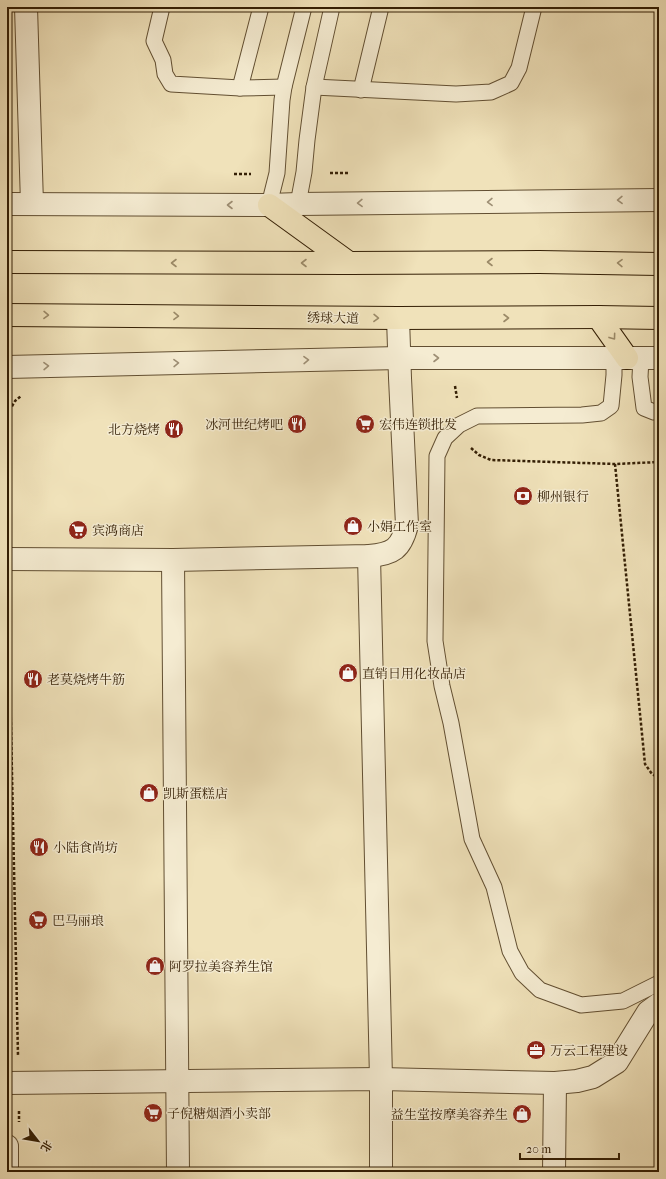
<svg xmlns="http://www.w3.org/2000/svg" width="666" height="1179" font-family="'IM FELL French Canon','Noto Serif SC',serif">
<rect width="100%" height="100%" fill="#f0e2ba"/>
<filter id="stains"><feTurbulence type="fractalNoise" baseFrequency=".005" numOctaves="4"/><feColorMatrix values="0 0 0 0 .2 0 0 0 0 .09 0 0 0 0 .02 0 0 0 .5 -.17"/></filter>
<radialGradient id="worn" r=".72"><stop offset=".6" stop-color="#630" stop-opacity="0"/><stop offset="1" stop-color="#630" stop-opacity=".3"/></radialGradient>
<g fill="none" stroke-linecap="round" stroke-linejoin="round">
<defs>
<g id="service">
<polyline points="162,7 154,41 163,60 165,74 171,84 240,88 284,87"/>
<polyline points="314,87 456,94 491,92 511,83 519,68 534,7"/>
<polyline points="240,88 261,7"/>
<polyline points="361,90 381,7"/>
<polyline points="298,204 304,172 307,140 314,87 332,7"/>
<polyline points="269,205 277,173 282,100 284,87 304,7"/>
<polyline points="614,357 614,375 611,406 601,413 582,415 477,416 459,425 445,438 437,456 435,641 442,686 451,723 472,839 494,887 510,951 522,973 540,990 581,1005 623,1001 659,983"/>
<polyline points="641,358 640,377 644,408 654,412 659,412"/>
</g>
<g id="minor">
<polyline points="26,7 32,204"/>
<polyline points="7,204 269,205 298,204 659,200"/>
<polyline points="7,367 399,358 659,358"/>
<polyline points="369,556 381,1079 381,1172"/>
<path d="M7,559L173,560L369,556C393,554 401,549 407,525L400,378L398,318"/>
<polyline points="173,560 178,1172"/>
<polyline points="7,1083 381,1079 555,1083 577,1081 593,1077 617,1062 648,1012 659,1004"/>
<polyline points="7,1146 7,1172"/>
<polyline points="554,1172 555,1083"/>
</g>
<g id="primary">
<polyline points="269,205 349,263"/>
<polyline points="7,262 349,263 539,262 659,264"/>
<polyline points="7,315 398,318 598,317 659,318"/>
<polyline points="598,317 627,358"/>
</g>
</defs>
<use href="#service" stroke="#624f32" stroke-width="17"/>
<use href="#minor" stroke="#624f32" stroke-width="24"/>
<use href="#primary" stroke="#331e04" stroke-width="24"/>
<g stroke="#331e04" stroke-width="2.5" stroke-dasharray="3 2" stroke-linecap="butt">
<polyline points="330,173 349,173"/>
<polyline points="234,174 251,174"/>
<polyline points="455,386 457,398"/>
<polyline points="7,415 15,401 21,396"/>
<polyline points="471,448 479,455 491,460 615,464 659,462"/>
<polyline points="615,464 645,764 652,774 659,778"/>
<polyline points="7,505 7,532"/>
<polyline points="8,587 18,1056"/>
<polyline points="19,1111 19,1122"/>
</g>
<use href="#service" stroke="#f5ecd2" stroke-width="15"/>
<use href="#minor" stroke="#f5ecd2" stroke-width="22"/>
<use href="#primary" stroke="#f0e2ba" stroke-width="22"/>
</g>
<defs><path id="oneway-chevron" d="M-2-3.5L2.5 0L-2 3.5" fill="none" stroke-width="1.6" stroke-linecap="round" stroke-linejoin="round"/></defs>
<g stroke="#9e8f75">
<use href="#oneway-chevron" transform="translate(620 200) rotate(179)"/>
<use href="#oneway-chevron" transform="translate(490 202) rotate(179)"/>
<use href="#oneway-chevron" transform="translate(360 203) rotate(179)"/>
<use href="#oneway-chevron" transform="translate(230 205) rotate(-180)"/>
<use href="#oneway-chevron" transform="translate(436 358)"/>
<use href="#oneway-chevron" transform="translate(306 360) rotate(-1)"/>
<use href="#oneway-chevron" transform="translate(176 363) rotate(-1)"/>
<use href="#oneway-chevron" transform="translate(46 366) rotate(-1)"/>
</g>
<g stroke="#9b8a68">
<use href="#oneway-chevron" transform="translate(490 262) rotate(180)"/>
<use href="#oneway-chevron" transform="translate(174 263) rotate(-180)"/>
<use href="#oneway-chevron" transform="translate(304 263) rotate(-180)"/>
<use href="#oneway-chevron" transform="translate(620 263) rotate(-179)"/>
<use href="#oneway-chevron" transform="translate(46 315) rotate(1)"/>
<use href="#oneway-chevron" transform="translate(176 316) rotate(1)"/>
<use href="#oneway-chevron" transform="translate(376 318) rotate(1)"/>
<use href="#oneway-chevron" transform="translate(506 318)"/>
<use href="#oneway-chevron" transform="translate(613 337) rotate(54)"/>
</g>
<defs>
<symbol id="restaurant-disc" viewBox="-11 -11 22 22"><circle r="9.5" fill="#8f2418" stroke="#f5ecd2"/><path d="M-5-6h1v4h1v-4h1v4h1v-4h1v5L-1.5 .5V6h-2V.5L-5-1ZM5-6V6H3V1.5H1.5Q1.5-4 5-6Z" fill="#fff"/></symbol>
<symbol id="supermarket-disc" viewBox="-11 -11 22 22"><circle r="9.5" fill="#8f2418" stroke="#f5ecd2"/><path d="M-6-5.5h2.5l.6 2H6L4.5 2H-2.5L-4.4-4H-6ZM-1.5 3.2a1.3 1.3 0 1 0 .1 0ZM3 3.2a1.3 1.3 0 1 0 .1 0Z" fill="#fff"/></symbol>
<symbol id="bank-disc" viewBox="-11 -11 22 22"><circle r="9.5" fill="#8f2418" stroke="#f5ecd2"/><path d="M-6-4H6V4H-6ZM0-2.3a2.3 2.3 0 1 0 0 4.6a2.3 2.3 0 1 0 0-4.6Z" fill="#fff"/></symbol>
<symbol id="shop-disc" viewBox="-11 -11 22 22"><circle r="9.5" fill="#8f2418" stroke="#f5ecd2"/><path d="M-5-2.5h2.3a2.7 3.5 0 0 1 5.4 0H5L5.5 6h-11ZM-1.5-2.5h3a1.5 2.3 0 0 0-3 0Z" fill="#fff"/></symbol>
<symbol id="office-disc" viewBox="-11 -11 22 22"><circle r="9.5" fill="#8f2418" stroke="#f5ecd2"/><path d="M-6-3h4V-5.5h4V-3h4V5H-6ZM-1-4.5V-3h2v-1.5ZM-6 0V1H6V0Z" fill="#fff"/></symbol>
</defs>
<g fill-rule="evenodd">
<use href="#restaurant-disc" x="286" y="413" width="22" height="22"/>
<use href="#supermarket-disc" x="354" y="413" width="22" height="22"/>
<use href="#restaurant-disc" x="163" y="418" width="22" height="22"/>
<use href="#bank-disc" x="512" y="485" width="22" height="22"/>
<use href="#shop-disc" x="342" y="515" width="22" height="22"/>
<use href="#supermarket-disc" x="67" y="519" width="22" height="22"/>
<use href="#shop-disc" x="337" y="662" width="22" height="22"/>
<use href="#restaurant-disc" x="22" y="668" width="22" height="22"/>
<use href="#shop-disc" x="138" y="782" width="22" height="22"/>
<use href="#restaurant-disc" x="28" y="836" width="22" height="22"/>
<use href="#supermarket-disc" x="27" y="909" width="22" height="22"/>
<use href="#shop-disc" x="144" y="955" width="22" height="22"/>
<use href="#office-disc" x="525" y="1039" width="22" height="22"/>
<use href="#supermarket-disc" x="142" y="1102" width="22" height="22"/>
<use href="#shop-disc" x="511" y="1103" width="22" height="22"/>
</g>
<g text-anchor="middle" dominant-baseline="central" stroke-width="3" stroke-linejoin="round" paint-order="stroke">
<g font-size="13" fill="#331e04" stroke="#f5ecd2">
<text transform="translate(333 318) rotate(1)">绣球大道</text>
</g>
<g font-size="13" fill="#331e04" stroke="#f5ecd2" text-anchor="start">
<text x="283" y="424" text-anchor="end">冰河世纪烤吧</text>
<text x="379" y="424">宏伟连锁批发</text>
<text x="160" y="429" text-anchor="end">北方烧烤</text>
<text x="537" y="496">柳州银行</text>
<text x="367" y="526">小娟工作室</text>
<text x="92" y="530">宾鸿商店</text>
<text x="362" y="673">直销日用化妆品店</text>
<text x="47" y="679">老莫烧烤牛筋</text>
<text x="163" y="793">凯斯蛋糕店</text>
<text x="53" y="847">小陆食尚坊</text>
<text x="52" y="920">巴马丽琅</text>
<text x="169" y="966">阿罗拉美容养生馆</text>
<text x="550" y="1050">万云工程建设</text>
<text x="167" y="1113">子倪糖烟酒小卖部</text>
<text x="508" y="1114" text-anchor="end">益生堂按摩美容养生</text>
</g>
</g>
<rect width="666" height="1179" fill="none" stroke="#f0e2ba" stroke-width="24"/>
<rect x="8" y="8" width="650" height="1163" fill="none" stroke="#331e04" stroke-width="2"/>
<rect x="12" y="12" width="642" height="1155" fill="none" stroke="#331e04"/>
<g transform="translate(38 1141) rotate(121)" stroke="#f5ecd2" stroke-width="3" paint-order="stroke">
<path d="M0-3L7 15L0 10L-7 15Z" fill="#331e04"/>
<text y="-6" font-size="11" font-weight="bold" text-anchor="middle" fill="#331e04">北</text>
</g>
<path d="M520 1153v6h99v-6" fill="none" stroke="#331e04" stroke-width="2"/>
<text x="526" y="1153" font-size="12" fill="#331e04" stroke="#f5ecd2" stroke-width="3" paint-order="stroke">20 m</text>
<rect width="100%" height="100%" filter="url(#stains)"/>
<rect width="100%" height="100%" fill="url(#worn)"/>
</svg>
